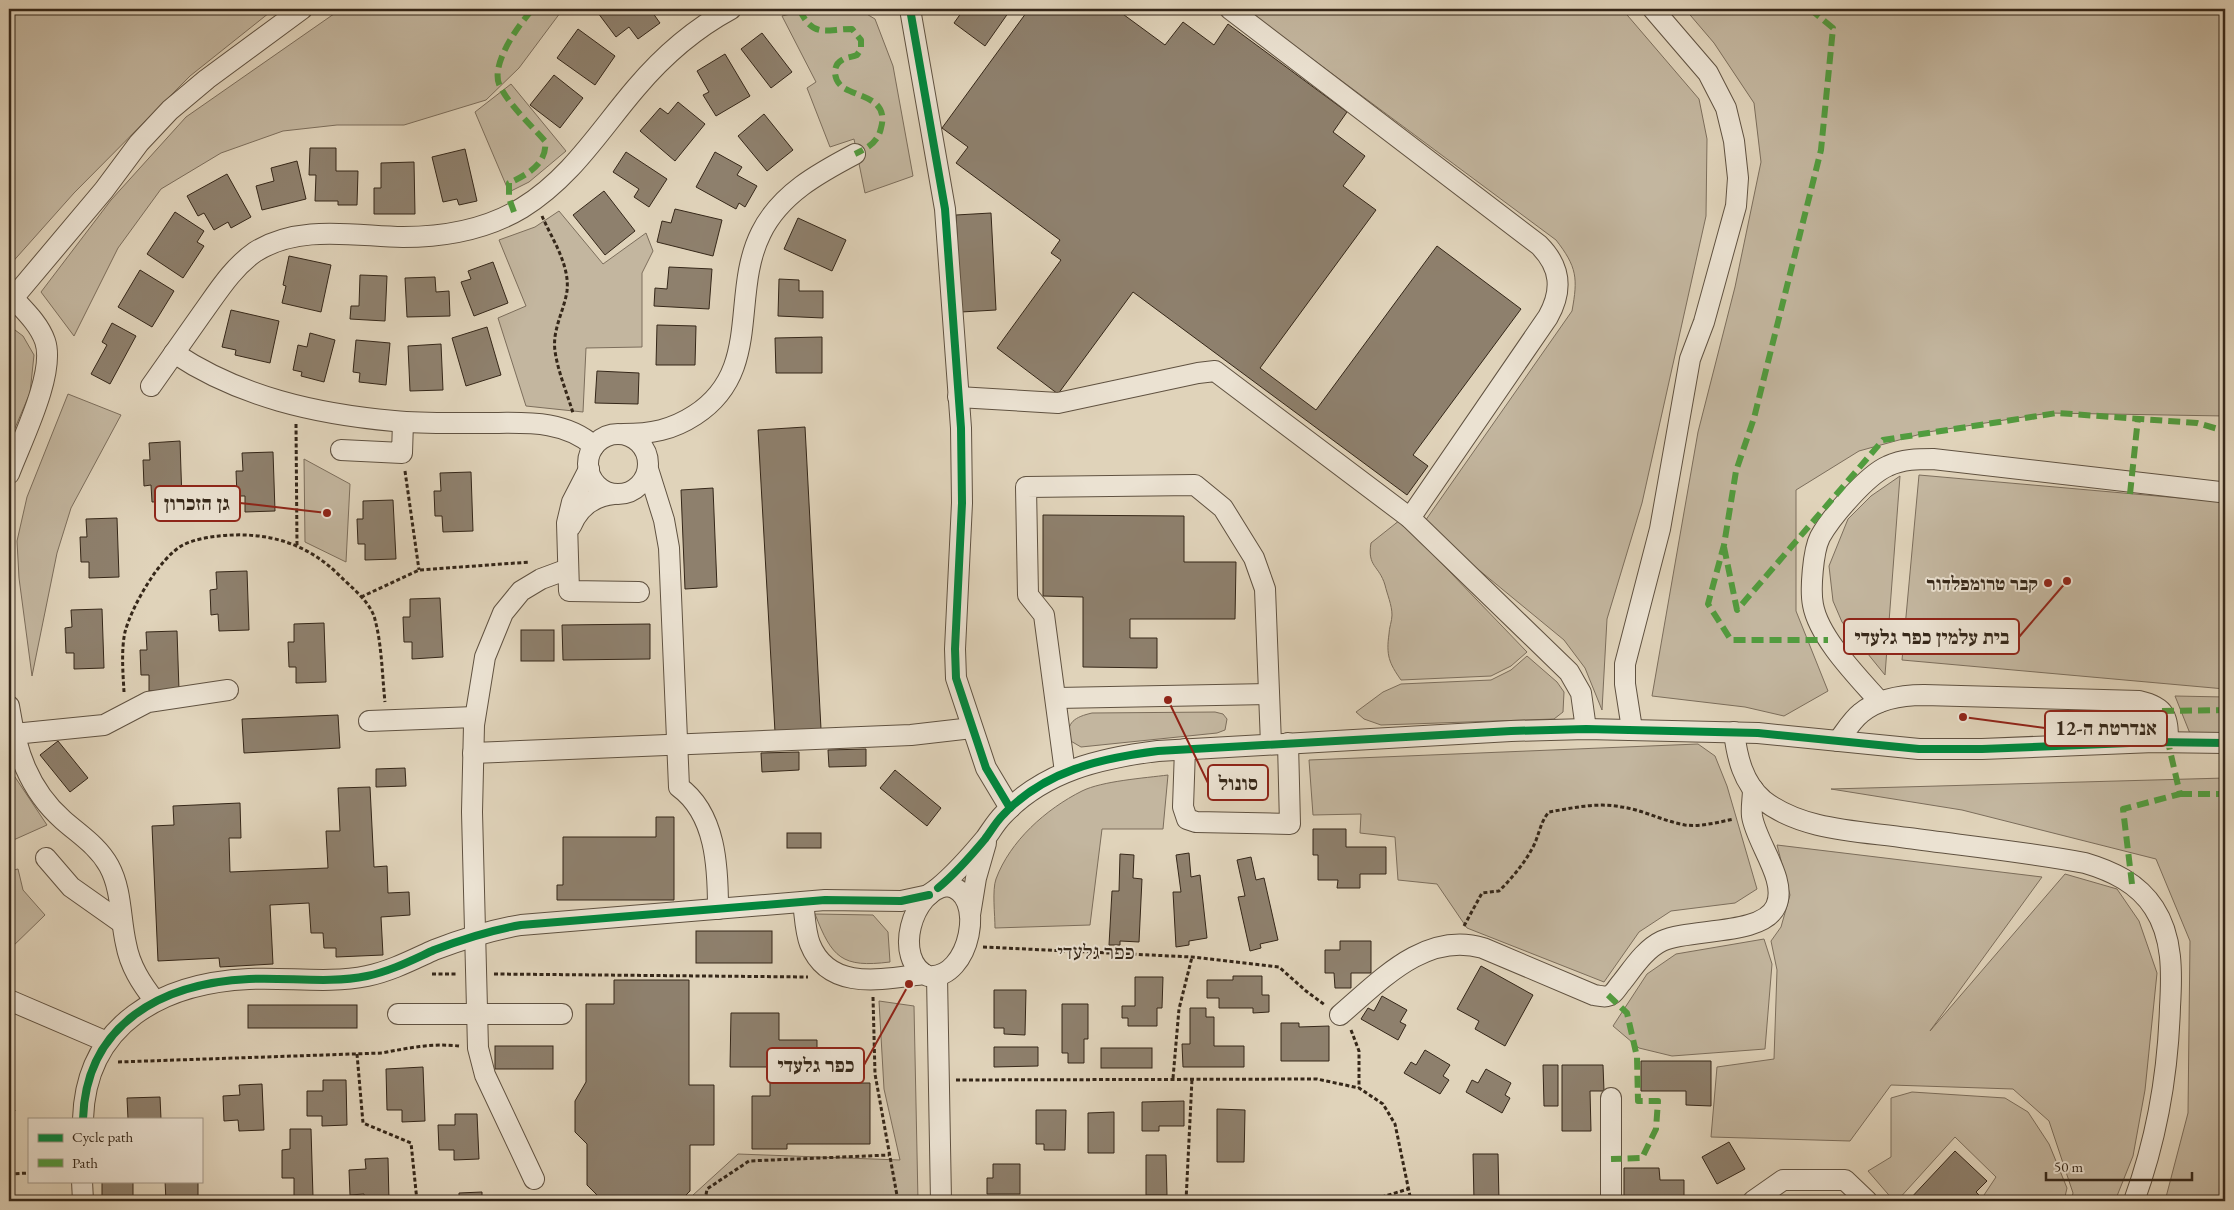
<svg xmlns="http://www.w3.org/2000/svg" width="2234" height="1210" font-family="'EB Garamond','Frank Ruhl Libre',serif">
<rect width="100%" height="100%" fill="#e0d3ba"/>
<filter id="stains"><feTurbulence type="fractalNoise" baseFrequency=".004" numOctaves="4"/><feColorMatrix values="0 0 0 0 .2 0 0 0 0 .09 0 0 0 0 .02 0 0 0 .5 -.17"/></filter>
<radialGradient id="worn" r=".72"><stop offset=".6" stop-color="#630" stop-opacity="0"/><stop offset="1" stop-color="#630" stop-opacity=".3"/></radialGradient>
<g fill="#c3b69f" stroke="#7c6e5c">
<polygon points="9,9 274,9 190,76 74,193 9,266"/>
<polygon points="341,9 563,9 519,68 486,100 404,125 337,125 283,131 221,153 161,189 118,248 74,336 41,292 111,200 186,117"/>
<polygon points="811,9 860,10 875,19 893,66 913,176 865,193 854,139 830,147 807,88 816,82 782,16"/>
<path d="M1245,9H1622L1699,99L1707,139L1706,216L1642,503L1607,619L1602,710L1585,668L1564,640L1423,524L1572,311C1578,278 1577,267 1556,240Z"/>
<polygon points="1685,9 2225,9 2225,416 2049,413 1928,432 1859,451 1796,490 1796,611 1828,691 1784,716 1745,707 1652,696 1698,432 1735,287 1761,162 1754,103 1714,43"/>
<polygon points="511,84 566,151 529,182 509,192 475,112"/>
<polygon points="559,211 603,264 646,233 653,251 642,273 642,347 586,348 583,412 526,406 498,318 526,306 499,240 535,227"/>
<polygon points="11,327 23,336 34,355 30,393 9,442 9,329"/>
<polygon points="68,394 121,415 71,508 57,553 32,676 19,578 17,541 27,497"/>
<polygon points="304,459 350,484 346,562 305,542"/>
<polygon points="1919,475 2225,502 2225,689 1902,660"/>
<polygon points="1900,476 1885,675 1842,622 1833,601 1829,566 1848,519 1871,496"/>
<path d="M1400,520L1527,652L1511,666L1491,676L1401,680C1389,663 1386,655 1389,634C1389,628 1392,621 1392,615C1392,605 1387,594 1385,585C1379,565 1367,567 1371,543Z"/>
<polygon points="1527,656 1557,682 1564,692 1563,712 1554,719 1381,725 1364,719 1356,712 1383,692 1401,684 1491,680 1511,670"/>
<polygon points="2175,696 2225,697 2225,732 2191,736"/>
<path d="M1215,712L1223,714L1227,719L1225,730L1217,733L1081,747L1069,740C1066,722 1075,717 1092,713Z"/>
<polygon points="1698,744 1715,756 1727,786 1757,889 1735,903 1671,911 1639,932 1604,982 1467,928 1437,884 1398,880 1395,837 1360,833 1361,814 1313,815 1309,760"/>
<polygon points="9,768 47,825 9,842"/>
<path d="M1168,775L1163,829H1102L1090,925L995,928C995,915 992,890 996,879C1010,841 1046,809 1082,791C1102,781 1145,778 1168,775Z"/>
<polygon points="2225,778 2225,1201 2165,1201 2188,1113 2190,941 2156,859 1962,810 1831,789"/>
<polygon points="1777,845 2042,877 1930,1031 2065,874 2117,889 2139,921 2157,973 2145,1090 2133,1156 2115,1201 2071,1201 2073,1193 2049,1121 2013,1089 1891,1085 1850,1141 1711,1137 1717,1067 1774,1059 1777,970 1771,941 1781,927 1790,895"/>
<polygon points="18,869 23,890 45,915 9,950 9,871"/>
<path d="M815,914L873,915L888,932L890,962C842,968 832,958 815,914Z"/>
<polygon points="1764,939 1772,964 1765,1049 1672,1056 1639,1048 1613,1026 1647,974 1676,954"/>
<polygon points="879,1001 914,1006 918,1201 693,1201 693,1195 738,1154 900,1160 884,1089"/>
<polygon points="1912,1092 2005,1098 2028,1112 2049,1144 2067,1188 2064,1201 1993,1201 1984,1195 1996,1177 1955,1137 1897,1201 1894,1201 1868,1171 1891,1157 1891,1098"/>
</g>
<g fill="#8e806d" stroke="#352719">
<polygon points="595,9 650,9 660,23 638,39 629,27 616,37"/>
<polygon points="964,9 1011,9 985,46 954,23"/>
<polygon points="1029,9 1116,9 1165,45 1183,22 1214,45 1228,24 1347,112 1333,132 1365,156 1343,186 1376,210 1260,368 1316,410 1437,246 1521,309 1413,455 1428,466 1407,495 1133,292 1058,394 997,348 1061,260 1051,253 1060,240 956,163 968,147 942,128"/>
<polygon points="578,29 615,56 595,85 557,58"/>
<polygon points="762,33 792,72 771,88 741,49"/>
<polygon points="725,54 750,96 716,116 703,95 709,92 697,71"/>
<polygon points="554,75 583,98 560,128 530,105"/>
<polygon points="678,102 705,124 675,161 640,131 660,108 668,114"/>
<polygon points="764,114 793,150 767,171 738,136"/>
<polygon points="310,148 336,148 336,171 358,171 357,205 338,205 338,201 315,201 316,175 309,175"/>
<polygon points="465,149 477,201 459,205 457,199 443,202 432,157"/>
<polygon points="626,152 667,179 649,207 634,197 639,189 613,172"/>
<polygon points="715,152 742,167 737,175 757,186 745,207 739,203 736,209 696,187"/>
<polygon points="297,161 306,199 262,210 256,186 274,181 271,168"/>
<polygon points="414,162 415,214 374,214 374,188 381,188 381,163"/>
<polygon points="227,174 251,217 231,228 228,222 214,230 204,213 198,216 187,196"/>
<polygon points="604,191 635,231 605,255 573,215"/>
<polygon points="675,209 722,220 713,256 657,242 662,221 671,223"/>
<polygon points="175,212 204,231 197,242 204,246 183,278 147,254"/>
<polygon points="991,213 996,310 961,312 956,215"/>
<polygon points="798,218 846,240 832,271 784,249"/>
<polygon points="289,256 331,265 321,312 282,303 286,286 283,285"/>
<polygon points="493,262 508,303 474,316 461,282 471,279 468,271"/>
<polygon points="669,267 712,269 709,309 654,306 655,288 667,289"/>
<polygon points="140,270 174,291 152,327 118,307"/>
<polygon points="360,275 387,276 385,321 350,319 351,306 359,306"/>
<polygon points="435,277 436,292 449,291 450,316 407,317 405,278"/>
<polygon points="779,279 799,280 799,291 823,291 823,318 778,316"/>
<polygon points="231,310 279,321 270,363 235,355 236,350 222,347"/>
<polygon points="112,323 136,336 110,384 91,374 107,345 102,342"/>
<polygon points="657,325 696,326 695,365 656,365"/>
<polygon points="487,327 501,375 466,386 452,338"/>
<polygon points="310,333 335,340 324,382 301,376 302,372 293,370 298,345 307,347"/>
<polygon points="822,337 822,373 776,373 775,338"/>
<polygon points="356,340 390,343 386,385 359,382 360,373 353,372"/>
<polygon points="441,344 443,390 410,391 408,346"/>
<polygon points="597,371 639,373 638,404 595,403"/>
<polygon points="805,427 821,729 775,732 758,430"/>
<polygon points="180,441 182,501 152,502 151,485 144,486 143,460 150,460 149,443"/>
<polygon points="273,452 275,511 245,512 245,496 237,496 236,471 243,471 242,453"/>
<polygon points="471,472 473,531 443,532 442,516 435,516 434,491 441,491 440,473"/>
<polygon points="713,488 717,587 685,589 681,490"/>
<polygon points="393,500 396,559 365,560 365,544 358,544 357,519 363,519 363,501"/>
<polygon points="1043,515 1184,516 1184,562 1236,562 1235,619 1130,619 1130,638 1157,638 1157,668 1083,667 1083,597 1043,596"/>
<polygon points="117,518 119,577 89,578 89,562 81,562 80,537 87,537 86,519"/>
<polygon points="247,571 249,630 219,631 218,614 211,615 210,590 217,589 216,572"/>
<polygon points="440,598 443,657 412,659 412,642 404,642 403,617 410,617 410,599"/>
<polygon points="102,609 104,668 74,669 74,653 66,653 65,628 72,627 71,610"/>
<polygon points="324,623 326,682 296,683 296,667 289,667 288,642 294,642 294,624"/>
<polygon points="650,624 650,659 563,660 562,625"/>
<rect x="521" y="630" width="33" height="31"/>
<polygon points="177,631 179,690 149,691 149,675 141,675 140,650 147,650 146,632"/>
<polygon points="338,715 340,748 244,753 242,719"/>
<polygon points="58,741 88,778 70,792 40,755"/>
<polygon points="866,749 866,766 829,767 828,750"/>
<polygon points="799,752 799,770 762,772 761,753"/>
<polygon points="405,768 406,786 376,787 376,769"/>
<polygon points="895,770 941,808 927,826 880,788"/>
<polygon points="370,787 374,867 387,866 388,893 409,892 410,915 381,917 383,955 336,957 336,948 324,948 323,933 311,933 309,903 270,905 273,964 220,967 219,958 158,961 152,826 174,825 173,806 240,803 241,838 229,838 230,872 328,868 326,831 340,831 338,788"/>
<polygon points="656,817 674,817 674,900 557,900 557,885 563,885 563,837 656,837"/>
<polygon points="1313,829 1346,829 1346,847 1386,847 1386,874 1360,874 1360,888 1337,888 1338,880 1318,880 1318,855 1313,855"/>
<rect x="787" y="833" width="34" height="15"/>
<polygon points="1189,853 1191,877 1200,875 1207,938 1189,941 1189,945 1176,947 1173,892 1181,892 1176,855"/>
<polygon points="1120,854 1134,855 1133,878 1142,879 1139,942 1120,941 1120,945 1109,945 1112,891 1119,891"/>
<polygon points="1251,857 1256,880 1264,878 1278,940 1260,944 1261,948 1250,951 1238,897 1245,896 1237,860"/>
<rect x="696" y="931" width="76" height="32"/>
<polygon points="1340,941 1371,941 1371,973 1351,973 1351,988 1335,988 1334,973 1325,973 1325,950 1340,950"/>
<polygon points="1481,966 1533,995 1505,1046 1475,1029 1479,1021 1457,1009"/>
<polygon points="1233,976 1262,976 1262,995 1269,995 1269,1012 1253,1013 1253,1008 1219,1008 1219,998 1207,998 1207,980 1233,980"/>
<polygon points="1135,977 1163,977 1162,1008 1157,1008 1157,1026 1128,1026 1128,1018 1122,1018 1122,1006 1135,1006"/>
<polygon points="614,980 689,980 689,1085 714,1085 714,1145 690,1145 690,1191 680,1201 603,1201 587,1185 587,1144 575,1132 575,1101 586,1082 586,1004 614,1004"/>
<polygon points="994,990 1026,990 1025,1035 1004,1034 1004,1028 994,1028"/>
<polygon points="1382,996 1407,1010 1400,1022 1406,1025 1398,1040 1361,1019 1368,1008 1374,1011"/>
<polygon points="1062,1004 1088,1004 1088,1039 1084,1039 1084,1063 1068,1063 1068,1053 1062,1053"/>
<rect x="248" y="1005" width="109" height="23"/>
<polygon points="1190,1008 1206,1008 1206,1017 1214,1017 1214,1046 1244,1046 1244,1067 1183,1067 1182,1044 1190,1044"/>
<polygon points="731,1013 779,1013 779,1040 817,1040 817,1083 870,1083 870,1144 787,1144 787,1149 752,1149 752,1096 770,1096 770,1067 730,1067"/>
<polygon points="1281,1023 1299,1023 1299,1027 1329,1026 1329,1061 1281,1061"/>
<rect x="495" y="1046" width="58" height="23"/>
<polygon points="994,1047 1038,1047 1038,1066 994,1067"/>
<rect x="1101" y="1048" width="51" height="20"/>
<polygon points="1425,1050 1450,1065 1443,1076 1449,1080 1440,1094 1404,1073 1411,1062 1416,1065"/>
<polygon points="1641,1061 1711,1061 1711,1106 1686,1105 1686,1091 1641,1091"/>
<polygon points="1543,1065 1558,1065 1558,1106 1544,1106"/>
<polygon points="1562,1065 1603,1065 1604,1091 1590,1091 1591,1131 1562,1131"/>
<polygon points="423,1067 425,1121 402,1122 402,1110 387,1110 386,1069"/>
<polygon points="1486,1069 1511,1083 1505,1095 1510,1098 1502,1113 1466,1092 1472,1080 1478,1083"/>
<polygon points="323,1080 346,1080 347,1125 322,1126 322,1116 307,1116 307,1091 323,1091"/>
<polygon points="262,1084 264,1130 239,1131 238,1120 224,1121 223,1096 240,1095 239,1085"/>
<polygon points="9,1093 15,1111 9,1114"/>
<polygon points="160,1097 161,1119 128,1119 127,1098"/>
<polygon points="1184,1101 1184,1126 1159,1126 1159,1131 1142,1131 1142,1102"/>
<polygon points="1217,1109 1245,1110 1244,1162 1217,1162"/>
<polygon points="1036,1110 1066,1110 1065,1150 1044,1150 1044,1144 1036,1144"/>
<polygon points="1114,1112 1114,1153 1088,1153 1088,1113"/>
<polygon points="455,1114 477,1114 479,1159 454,1160 454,1150 439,1150 438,1125 455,1125"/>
<polygon points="290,1129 311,1129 313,1197 294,1198 294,1178 282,1178 282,1150 290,1149"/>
<polygon points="1729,1142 1745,1169 1717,1184 1702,1157"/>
<polygon points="1955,1151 1987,1181 1976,1192 1985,1201 1908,1201"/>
<polygon points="1473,1154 1498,1154 1499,1201 1474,1201"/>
<polygon points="1146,1155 1166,1155 1167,1195 1146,1195"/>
<polygon points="388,1158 389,1201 365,1201 364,1194 350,1195 349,1170 366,1169 365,1159"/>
<polygon points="993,1164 1020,1164 1020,1194 987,1194 987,1178 993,1178"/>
<polygon points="1624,1168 1659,1168 1660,1180 1684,1180 1684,1201 1624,1201"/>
<rect x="102" y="1181" width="31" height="20"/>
<polygon points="165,1181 198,1181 198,1201 166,1201"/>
<polygon points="482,1192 482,1201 459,1201 459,1193"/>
<rect x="1043" y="1199" width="24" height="2"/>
</g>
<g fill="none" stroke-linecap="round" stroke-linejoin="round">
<defs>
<g id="minor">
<polyline points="910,9 945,209 961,428 962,503 955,649 956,678 986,768 1010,808"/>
<path d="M1230,9L1539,245C1561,267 1563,290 1548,317L1410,518"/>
<polyline points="9,303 104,190 139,143 170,110 207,79 302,9"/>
<path d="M174,353C240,397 316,414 394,421C424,424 455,423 485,423C524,423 563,419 594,446"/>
<path d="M151,386C168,362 185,338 201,315C217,293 232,268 255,252C299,224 354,236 403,237C444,237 487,229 522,208C571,178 600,130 636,88C663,56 694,29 731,9"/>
<polyline points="958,397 1058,403 1198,373 1215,371 1410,518 1569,672 1581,693 1586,729"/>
<circle cx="618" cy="464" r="30"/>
<path d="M623,434C651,434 672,430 695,415C763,371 730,295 761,233C780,194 819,173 855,154"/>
<polyline points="341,450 402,453 403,422"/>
<polyline points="589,469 572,502 567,523 569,591 639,592"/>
<path d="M648,469L664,520L669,548L679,787C716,814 718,867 718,909"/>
<path d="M9,474C21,442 56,373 45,341C39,324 25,311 13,298"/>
<path d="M571,526C579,507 593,496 614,494"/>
<polyline points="1057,698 1269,694"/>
<path d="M1880,702C1858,677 1819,638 1813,605C1810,590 1813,551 1820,537C1831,517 1867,475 1888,466C1903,459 1918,459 1933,459L2220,492"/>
<path d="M9,706C16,750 28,789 63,820C80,835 98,846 109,866C122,890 120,918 126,944C130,966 141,983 155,1001"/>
<polyline points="369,721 475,717"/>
<polyline points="1632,729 1625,684 1625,664 1660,529 1690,359 1704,322 1736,206 1738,178 1734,141 1726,108 1708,73 1653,9"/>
<path d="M1734,732C1737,757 1743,783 1763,800C1802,831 1861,831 1908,838C1967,846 2027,852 2085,863C2112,871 2138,883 2154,908C2173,937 2172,973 2170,1007C2168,1074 2157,1138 2134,1201"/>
<polyline points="14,734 104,725 148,702 228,690"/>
<path d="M1838,741C1845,732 1852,720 1861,713C1878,699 1902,695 1924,695L2139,701C2166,707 2168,717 2168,742"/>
<polyline points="1185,749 1183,807 1187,819 1196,822 1290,824 1288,743"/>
<polyline points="473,753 911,735 972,728"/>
<polyline points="1065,772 1044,615 1028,595 1026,487 1195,485 1223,508 1254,558 1265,589 1271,744"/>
<polyline points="46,858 71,887 122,923"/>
<path d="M947,886C988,891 970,981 928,976C892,960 912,890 947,886Z"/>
<path d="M938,888C955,874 970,857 985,839C991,831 996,822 1003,815C1044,771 1101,758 1158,751L1511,731L1586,729L1758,733L1919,749H1982L2154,742L2225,743"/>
<path d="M803,902C805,916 805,931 810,944C829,992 883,979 924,974"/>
<polyline points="970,915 976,878 986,843"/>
<polyline points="937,976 941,1201"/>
<polyline points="9,1000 107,1042"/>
<polyline points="398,1014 562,1014"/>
<path d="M1340,1015C1380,981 1425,931 1483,948L1594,995C1600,996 1607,998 1612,994C1616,991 1619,985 1622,982C1633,968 1645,949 1662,941C1690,928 1763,936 1776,906C1788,880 1756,843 1752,816C1751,807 1753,798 1753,789"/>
<polyline points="1611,1098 1611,1201"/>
<path d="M83,1119C86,1023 163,983 249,979C288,977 329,984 367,976C391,971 412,960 434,950C463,939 491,930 521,925L825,900L901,901L929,895"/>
<polyline points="534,1179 485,1075 478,1048 472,812 474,725 485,657 503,613 521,591 541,579 568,569"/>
<polyline points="82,1181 83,1201"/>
<polyline points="1753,1201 1783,1180 1845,1180 1867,1201"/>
</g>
</defs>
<use href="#minor" stroke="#605241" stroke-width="22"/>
<g stroke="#352719" stroke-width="3" stroke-dasharray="4 2.5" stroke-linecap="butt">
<path d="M542,216C552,239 570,265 567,291C564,311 552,330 555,351C558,372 567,393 573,413"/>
<polyline points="296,424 297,546"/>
<polyline points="405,471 419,570"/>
<polyline points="361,597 419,570 530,562"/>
<path d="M124,692C123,674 121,650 125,632C132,606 159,558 183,545C193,540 207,537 219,536C265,531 306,542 340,576C351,587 368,600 374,616C382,643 382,675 385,702"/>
<path d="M1464,926L1482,893L1499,891C1512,878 1524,864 1533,847C1539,836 1540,822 1549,812C1572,808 1598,802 1622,807C1643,810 1663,821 1685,825C1701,827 1719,822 1734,819"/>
<polyline points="983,947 1192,957 1279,967 1306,991 1325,1005"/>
<polyline points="432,974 458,974"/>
<polyline points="494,974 808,977"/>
<polyline points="873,997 875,1074 898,1201"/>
<polyline points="1351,1030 1359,1051 1359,1088"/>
<polyline points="357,1054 363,1123 411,1143 417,1201"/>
<path d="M118,1062L382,1053C408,1048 432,1043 459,1046"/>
<polyline points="1173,1078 1179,1009 1192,957"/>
<polyline points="956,1080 1317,1079 1359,1088 1383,1104 1395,1124 1411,1201"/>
<polyline points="9,1174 29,1173"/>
<polyline points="705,1201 707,1189 749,1161 889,1155"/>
<polyline points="1186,1201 1192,1079"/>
<polyline points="1369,1201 1408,1189"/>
</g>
<use href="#minor" stroke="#ebe2d2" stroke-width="20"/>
<g stroke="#519c3e" stroke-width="6" stroke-dasharray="12 6" stroke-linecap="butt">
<path d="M799,9C814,39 825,29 852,29L861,40V49L857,55C853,57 846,57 842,60C831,66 834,82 844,88C861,98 889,99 881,128C878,142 868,148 855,154"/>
<polyline points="1810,9 1833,28 1821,150 1754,418 1736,471 1724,545 1708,604 1731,640 1828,640"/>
<path d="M514,212L509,198V183C527,175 548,163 545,141C531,125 507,103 499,84C491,63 519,24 533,9"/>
<polyline points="2130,494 2138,418"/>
<polyline points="1724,547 1737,610 1883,440 2057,413 2197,423 2225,431"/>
<polyline points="2162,711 2225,710"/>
<polyline points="2180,794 2225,794"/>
<polyline points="2132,884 2123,809 2180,794 2168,742"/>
<polyline points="1608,995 1627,1013 1637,1057 1638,1101 1658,1101 1656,1129 1642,1158 1611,1159"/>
</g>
<defs>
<g id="cycleway">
<polyline points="910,9 945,209 961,428 962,503 955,649 956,678 986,768 1010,808"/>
<path d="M938,888C955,874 970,857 985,839C991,831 996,822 1003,815C1044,771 1101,758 1158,751L1511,731L1586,729L1758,733L1919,749H1982L2154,742L2225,743"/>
<path d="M83,1119C86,1023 163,983 249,979C288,977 329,984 367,976C391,971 412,960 434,950C463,939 491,930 521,925L825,900L901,901L929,895"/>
</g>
</defs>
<use href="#cycleway" stroke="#ebe2d2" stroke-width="11"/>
<use href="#cycleway" stroke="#00873e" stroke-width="8"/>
</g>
<circle fill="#8f2418" stroke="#ebe2d2" stroke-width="2" cx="2048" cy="583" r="5"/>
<g text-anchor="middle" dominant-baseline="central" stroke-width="4" stroke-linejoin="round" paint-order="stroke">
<g font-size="19" font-weight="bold" fill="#352719" stroke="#ebe2d2" text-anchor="end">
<text x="2038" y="583">קבר טרומפלדור</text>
</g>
<g font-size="21" fill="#352719" stroke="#ebe2d2">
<text x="1096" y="951">כפר גלעדי</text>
</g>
</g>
<path fill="none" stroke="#8f2418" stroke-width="2" d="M327 513L240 503M2067 581L2019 637M1963 717L2045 728M1168 700L1208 783M909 984L864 1065"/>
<g fill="#8f2418" stroke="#ebe2d2" stroke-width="2">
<circle cx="327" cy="513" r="5"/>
<circle cx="2067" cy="581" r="5"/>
<circle cx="1963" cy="717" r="5"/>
<circle cx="1168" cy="700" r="5"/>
<circle cx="909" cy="984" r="5"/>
</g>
<g fill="#ebe2d2" stroke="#8f2418" stroke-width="2">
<rect x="155" y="486" width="85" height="35" rx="5"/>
<rect x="1844" y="619" width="175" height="35" rx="5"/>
<rect x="2045" y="711" width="122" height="35" rx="5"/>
<rect x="1208" y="765" width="60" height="35" rx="5"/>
<rect x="767" y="1048" width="97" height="35" rx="5"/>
</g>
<g font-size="20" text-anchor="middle" font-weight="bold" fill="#352719">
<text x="197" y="510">גן הזכרון</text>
<text x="1932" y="644">בית עלמין כפר גלעדי</text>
<text x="2106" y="735">אנדרטת ה-12</text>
<text x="1238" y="790">סונול</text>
<text x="816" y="1072">כפר גלעדי</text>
</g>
<rect width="2234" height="1210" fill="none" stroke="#e0d3ba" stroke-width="30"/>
<rect x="10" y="10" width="2214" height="1190" fill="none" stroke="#352719" stroke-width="2.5"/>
<rect x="15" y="15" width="2204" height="1180" fill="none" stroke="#352719"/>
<rect x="28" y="1118" width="175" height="65" fill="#ebe2d2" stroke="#a29788"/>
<rect x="38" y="1134" width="25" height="8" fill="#00873e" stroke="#a29788"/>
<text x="72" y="1142" font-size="15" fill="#352719">Cycle path</text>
<rect x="38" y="1159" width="25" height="8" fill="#519c3e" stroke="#a29788"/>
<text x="72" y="1168" font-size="15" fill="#352719">Path</text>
<path d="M2046 1172v8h146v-8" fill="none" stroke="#352719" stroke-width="2.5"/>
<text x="2054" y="1172" font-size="15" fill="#352719" stroke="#ebe2d2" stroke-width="4" paint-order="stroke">50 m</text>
<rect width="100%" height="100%" filter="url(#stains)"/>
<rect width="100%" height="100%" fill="url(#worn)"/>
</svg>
